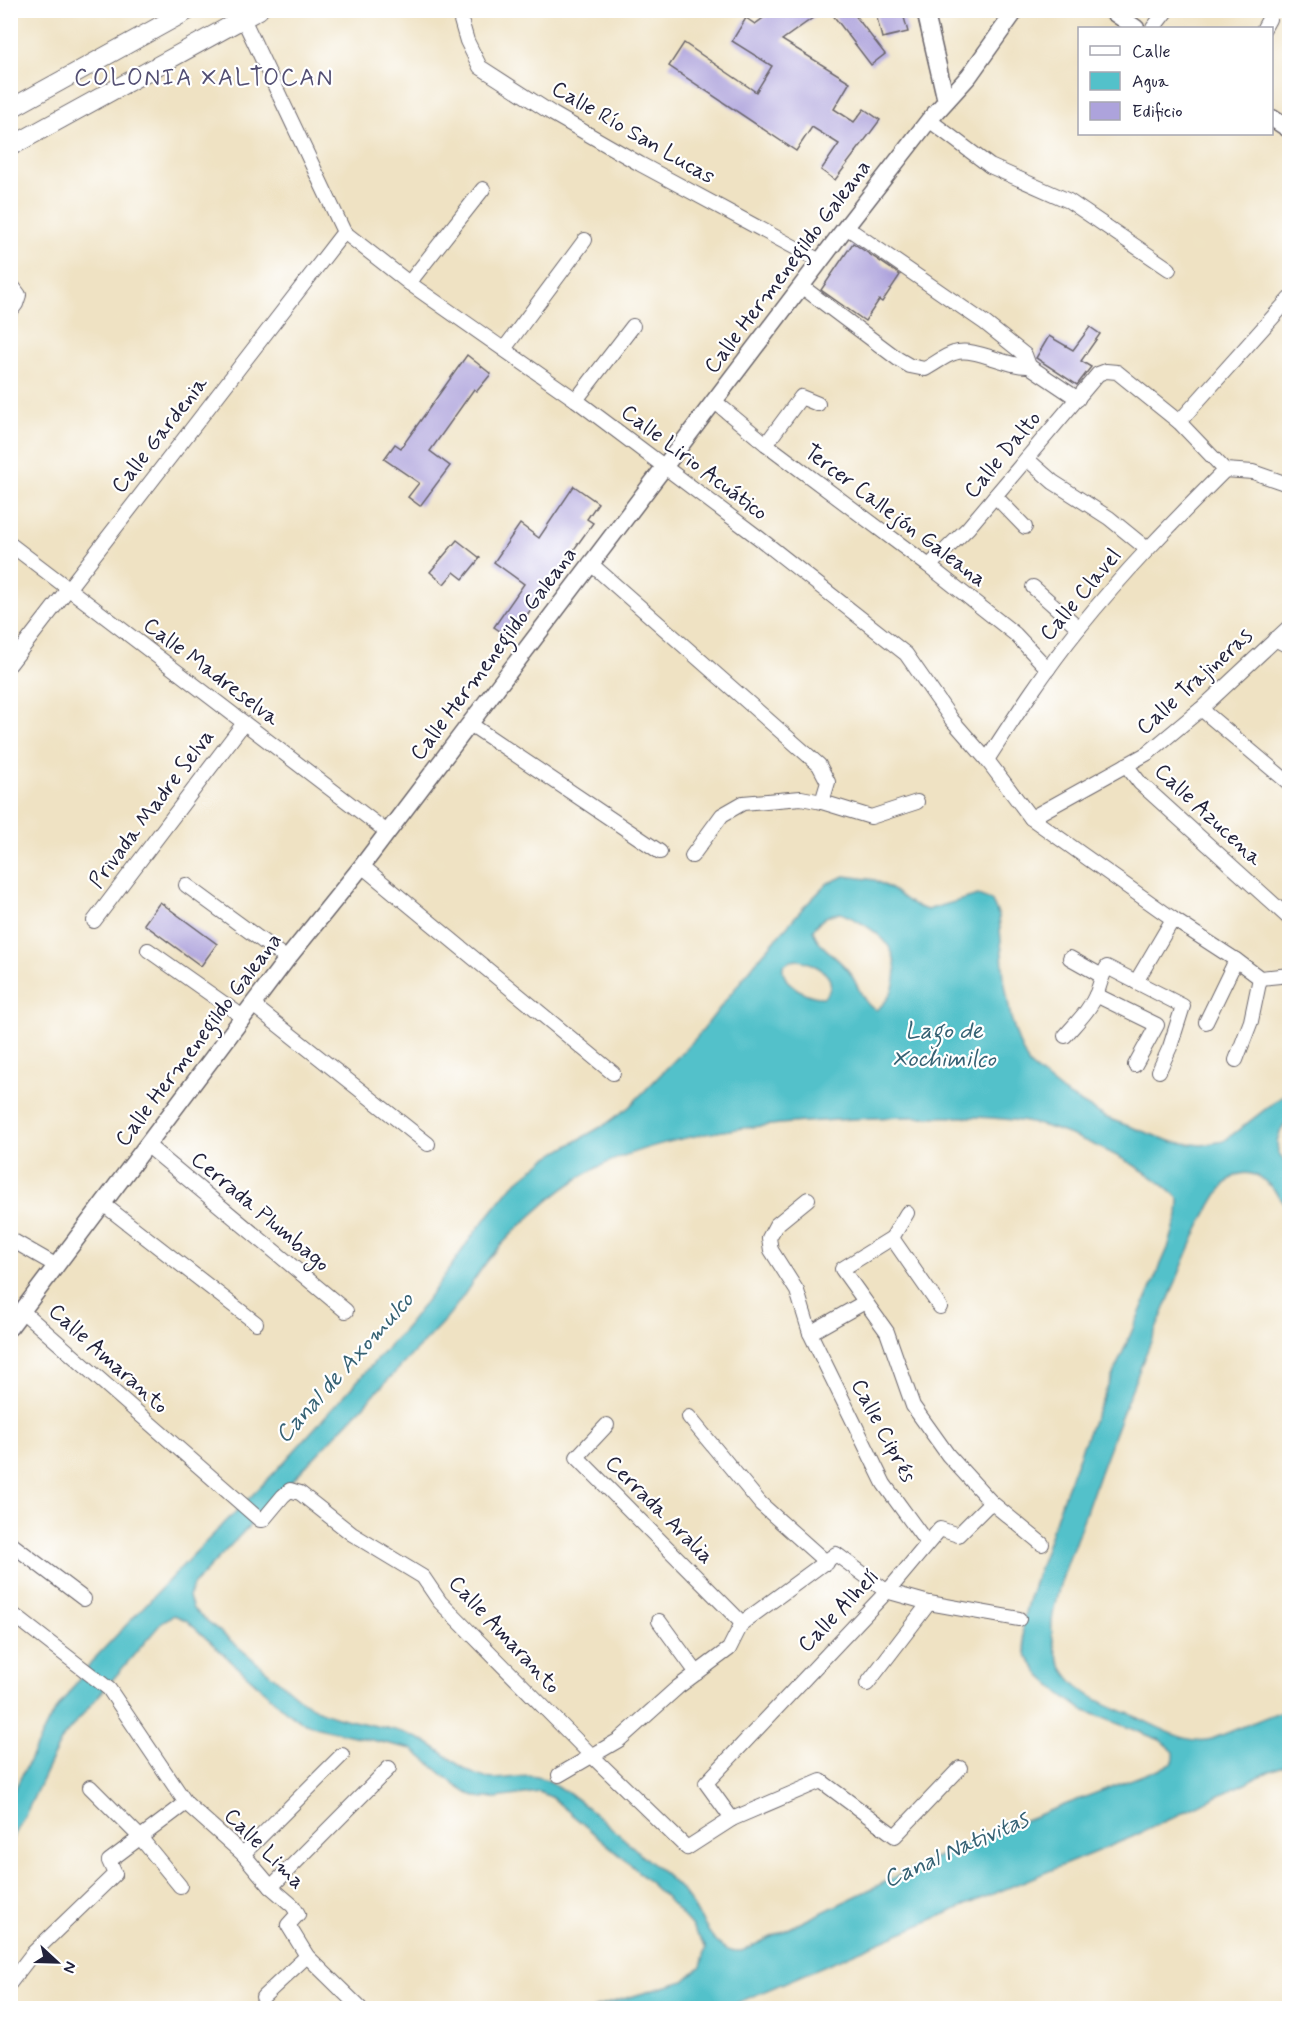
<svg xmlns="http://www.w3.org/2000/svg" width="1300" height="2019" font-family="Mynerve,sans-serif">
<rect width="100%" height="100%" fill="#fff"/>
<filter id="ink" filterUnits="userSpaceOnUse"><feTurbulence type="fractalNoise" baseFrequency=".0167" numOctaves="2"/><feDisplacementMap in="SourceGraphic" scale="12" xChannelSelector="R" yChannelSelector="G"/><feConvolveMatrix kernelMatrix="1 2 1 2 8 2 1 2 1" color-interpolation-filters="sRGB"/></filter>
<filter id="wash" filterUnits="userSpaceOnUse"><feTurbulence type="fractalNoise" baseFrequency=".008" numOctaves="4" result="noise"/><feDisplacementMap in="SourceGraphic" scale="24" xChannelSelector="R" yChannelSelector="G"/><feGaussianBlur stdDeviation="1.35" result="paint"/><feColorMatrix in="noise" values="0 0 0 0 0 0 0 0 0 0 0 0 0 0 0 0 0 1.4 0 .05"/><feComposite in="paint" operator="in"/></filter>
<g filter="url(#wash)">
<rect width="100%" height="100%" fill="#efe2c3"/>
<path fill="#53c1ca" stroke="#3a7282" stroke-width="1.5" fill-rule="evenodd" d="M845,876L875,880L892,890L913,905L927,910L978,895L991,900L999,916L1004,979L1011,1018L1019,1043L1029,1065L1064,1093L1107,1118L1150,1134L1173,1142L1202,1145L1224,1141L1289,1091V1118L1280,1132L1277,1142L1278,1152L1289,1167V1210C1278,1195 1260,1166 1237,1175C1223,1181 1212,1204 1204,1218C1191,1242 1181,1270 1170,1296C1137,1373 1107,1450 1080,1529C1071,1554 1049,1607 1052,1633C1058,1683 1089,1699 1132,1715C1155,1725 1187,1746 1212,1739L1289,1708V1764L1270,1771L1132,1837L971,1903L725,2008H593L684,1981L701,1966L706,1948L691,1925L673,1905L629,1863L551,1797L539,1792L496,1798H482L469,1794L455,1785L412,1749L318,1728L300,1721L285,1710L186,1620L174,1615L163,1621L64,1736C44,1770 32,1807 11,1841V1797L51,1717L94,1659L190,1558L275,1472L408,1325L438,1285L475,1232L513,1185L545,1159L606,1124L629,1107L697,1037L755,963L802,909L828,883ZM841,913C856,919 872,928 884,940C902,960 899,994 876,1010C863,1005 858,984 850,973C839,957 818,948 813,930C821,919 827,914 841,913ZM799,960C816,963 843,979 824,997C809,998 780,984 783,966L790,961ZM906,1117C952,1117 1002,1114 1047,1127C1071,1134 1093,1144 1115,1155C1139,1167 1160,1180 1179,1199L1178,1216L1168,1248L1092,1423L1065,1492L1028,1601L1022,1624L1023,1637L1027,1657L1041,1676L1061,1694L1083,1710L1160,1740L1174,1752V1758L1172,1764L1004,1828L935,1858L742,1951C736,1951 729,1952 724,1948C710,1940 697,1910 687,1897C676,1882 658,1869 644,1857C616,1832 588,1805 556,1785C530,1767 510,1783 486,1778C460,1772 443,1749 420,1739C382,1721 340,1726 304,1702L193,1609L189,1597L193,1585L442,1323C458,1306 469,1287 482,1268C496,1249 515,1230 532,1215C551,1197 575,1179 598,1167C683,1125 813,1120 906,1117Z"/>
<g id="blocks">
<g fill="#ada3dc">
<polygon points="774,10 824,10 782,40 850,82 834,109 854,122 864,109 880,120 835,180 821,170 839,144 812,127 796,151 669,66 684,43 756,92 772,66 732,41 746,18 755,24"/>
<polygon points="829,10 851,10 885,54 871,65"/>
<polygon points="875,10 902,10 908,32 882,38"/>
<polygon points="853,243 900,275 882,302 879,300 865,321 821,290"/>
<polygon points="1090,327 1100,334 1081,361 1091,367 1077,385 1036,358 1049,336 1073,350"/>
<polygon points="467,355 491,374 477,391 474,389 430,451 450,466 420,506 408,497 419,483 384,459 395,444 401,448"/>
<polygon points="574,486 598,503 587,519 593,523 519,626 514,623 506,635 494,627 524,584 494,562 520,524 539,538"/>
<polygon points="457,540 480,558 463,579 454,572 444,584 430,572"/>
<polygon points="160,902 217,944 201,966 144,924"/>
</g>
</g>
</g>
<g filter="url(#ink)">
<use href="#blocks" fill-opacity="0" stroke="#6a656b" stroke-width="1.5"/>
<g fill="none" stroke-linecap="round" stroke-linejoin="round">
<defs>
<g id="minor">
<polyline points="239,10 344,232 409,283 576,400 759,538 906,654 952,720 987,760 1031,818 1173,919 1236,960 1260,978 1290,975"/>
<polyline points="458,10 467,41 480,67 553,114 640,164 820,261"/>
<polyline points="1153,28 1167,10"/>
<polyline points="1264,28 1269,19"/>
<polyline points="929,120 990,166 1069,201 1169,269"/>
<polyline points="10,283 19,295 16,304 10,312"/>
<polyline points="409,283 483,189"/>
<path d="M801,286L898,359L910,366L925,369C935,364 944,356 954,353C975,346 1005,367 1029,366L1025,355L985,323L846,227"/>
<polyline points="504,349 585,240"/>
<polyline points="1029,366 1078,399"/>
<polyline points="576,400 633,326"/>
<polyline points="714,401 766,444 929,566 1015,634 1048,669"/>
<polyline points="1179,422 1290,298"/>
<polyline points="766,444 801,397 818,404"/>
<polyline points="1027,459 1053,482 1109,518 1147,549"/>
<polyline points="995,496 1025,527"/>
<polyline points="10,544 387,832"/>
<polyline points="590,563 819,765 828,782 822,802"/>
<polyline points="929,566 968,528 1098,374 1106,371 1117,372 1179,422 1225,470 1253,472 1290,485"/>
<polyline points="1033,587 1079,628"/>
<polyline points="1275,639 1290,647"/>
<polyline points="10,664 344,232"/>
<polyline points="1201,709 1290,784"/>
<polyline points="470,724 660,852"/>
<path d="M987,760C1016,715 1045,670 1079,628C1124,572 1174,521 1225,470"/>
<polyline points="1126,765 1140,783 1290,919"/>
<polyline points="1031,818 1148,753 1201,709 1290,626"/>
<polyline points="692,856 722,815 743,803 801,798 822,802 871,817 917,802"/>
<polyline points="362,866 613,1073"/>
<polyline points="186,885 287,959"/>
<polyline points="94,921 244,723"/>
<polyline points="148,950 243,1017"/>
<polyline points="1070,958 1102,976"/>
<polyline points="1136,982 1173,919"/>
<polyline points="1096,995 1157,1025 1135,1065"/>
<polyline points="253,1005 428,1144"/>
<polyline points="1206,1022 1236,960"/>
<path d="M1065,1036C1076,1023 1090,1010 1097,993C1100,984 1102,975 1107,967L1183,1006L1170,1047L1159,1071"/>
<polyline points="1236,1060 1251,1021 1260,978"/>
<polyline points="147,1145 346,1311"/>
<polyline points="808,1199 776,1225 769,1238 771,1250 797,1291 810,1333 884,1484 927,1543"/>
<polyline points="103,1204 256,1323"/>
<polyline points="907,1213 892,1238 842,1269 887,1332 913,1406 948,1455 991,1502 1042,1544"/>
<polyline points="892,1238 940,1307"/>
<polyline points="10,1239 57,1266"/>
<polyline points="22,1311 260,1520 263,1520 283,1496 290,1490 300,1493 352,1534 423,1577 440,1602 591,1755 687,1848 732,1819 821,1781 895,1836 960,1768"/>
<polyline points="810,1333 865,1302"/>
<polyline points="689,1417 761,1504 827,1563"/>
<polyline points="607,1425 577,1457 742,1623"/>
<polyline points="10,1543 84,1599"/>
<polyline points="10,1612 109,1689 186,1803 243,1854 271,1887 293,1906 298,1914 288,1925 307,1956 360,2008"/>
<polyline points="659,1621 697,1673"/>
<polyline points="867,1684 929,1603"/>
<polyline points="559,1775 619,1740 678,1687 729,1649 742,1623 836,1554 886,1591 929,1603 1019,1619"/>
<polyline points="90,1787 139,1836 180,1886"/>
<polyline points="732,1819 706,1783 893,1585 940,1529 958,1535 991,1502"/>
<polyline points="243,1854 342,1755"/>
<polyline points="271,1887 389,1768"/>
<polyline points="10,1983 33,1953 115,1874 109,1861 186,1803"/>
<polyline points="263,1997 307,1956"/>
</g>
<g id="tertiary">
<polyline points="925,10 946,101"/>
<polyline points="1110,10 1136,28"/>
<polyline points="1272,118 1290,130"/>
<polyline points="10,1327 287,959 362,866 846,227 929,120 969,76 1016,10"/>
</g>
<g id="secondary">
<polyline points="10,109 189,10"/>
<polyline points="10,147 259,10"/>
</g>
</defs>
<use href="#minor" stroke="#6a656b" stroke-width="16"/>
<use href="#tertiary" stroke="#6a656b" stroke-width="19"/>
<use href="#secondary" stroke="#6a656b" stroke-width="20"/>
<use href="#minor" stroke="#fff" stroke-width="14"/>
<use href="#tertiary" stroke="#fff" stroke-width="16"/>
<use href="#secondary" stroke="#fff" stroke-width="18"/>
</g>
</g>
<g text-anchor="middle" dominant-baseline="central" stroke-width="4.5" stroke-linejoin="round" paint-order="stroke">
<g font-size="22" fill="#22223b" stroke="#fff">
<text transform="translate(633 133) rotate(30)">Calle Río San Lucas</text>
<text transform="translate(788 267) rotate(-53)">Calle Hermenegildo Galeana</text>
<text transform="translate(160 435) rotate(-52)">Calle Gardenia</text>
<text transform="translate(1003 455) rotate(-50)">Calle Dalto</text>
<text transform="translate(694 463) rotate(37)">Calle Lirio Acuático</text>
<text transform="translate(895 516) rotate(37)">Tercer Callejón Galeana</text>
<text transform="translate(1081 595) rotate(-50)">Calle Clavel</text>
<text transform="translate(494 654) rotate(-53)">Calle Hermenegildo Galeana</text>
<text transform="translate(211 672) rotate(37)">Calle Madreselva</text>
<text transform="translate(1195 682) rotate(-42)">Calle Trajineras</text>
<text transform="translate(152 809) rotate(-53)">Privada Madre Selva</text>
<text transform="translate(1208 815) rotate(43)">Calle Azucena</text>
<text transform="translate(199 1040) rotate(-53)">Calle Hermenegildo Galeana</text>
<text transform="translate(260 1212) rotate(40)">Cerrada Plumbago</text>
<text transform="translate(108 1359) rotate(42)">Calle Amaranto</text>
<text transform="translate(883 1431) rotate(62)">Calle Ciprés</text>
<text transform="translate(659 1510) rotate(45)">Cerrada Aralia</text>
<text transform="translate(839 1611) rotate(-46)">Calle Alhelí</text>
<text transform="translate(504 1635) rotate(47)">Calle Amaranto</text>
<text transform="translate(264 1849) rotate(45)">Calle Lima</text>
</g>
<g font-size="24" letter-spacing="1.5" fill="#534f73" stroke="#fff">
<text x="204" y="78">COLONIA XALTOCAN</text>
</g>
<g font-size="24" font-style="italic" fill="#366274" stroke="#fff">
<text x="944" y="1031">Lago de<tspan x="944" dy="28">Xochimilco</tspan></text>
<text transform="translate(345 1368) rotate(-48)">Canal de Axomulco</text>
<text transform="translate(956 1850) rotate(-24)">Canal Nativitas</text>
</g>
</g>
<rect width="1300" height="2019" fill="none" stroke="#fff" stroke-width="36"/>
<rect x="1078" y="27" width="195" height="108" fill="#ffffff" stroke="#a7a7b1" stroke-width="1.5"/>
<rect x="1090" y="46" width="30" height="9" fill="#ffffff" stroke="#a7a7b1" stroke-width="1.5"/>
<text x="1132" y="57" font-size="18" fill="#22223b">Calle</text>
<rect x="1090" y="72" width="30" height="18" fill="#53c1ca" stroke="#a7a7b1" stroke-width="1.5"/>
<text x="1132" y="87" font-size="18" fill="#22223b">Agua</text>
<rect x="1090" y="102" width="30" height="18" fill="#ada3dc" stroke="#a7a7b1" stroke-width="1.5"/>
<text x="1132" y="117" font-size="18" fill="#22223b">Edificio</text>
<g transform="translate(57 1962) rotate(112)" stroke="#ffffff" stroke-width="4.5" paint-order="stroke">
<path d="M0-4.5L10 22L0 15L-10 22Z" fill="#22223b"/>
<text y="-9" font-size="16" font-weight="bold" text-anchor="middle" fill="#22223b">N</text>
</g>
</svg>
